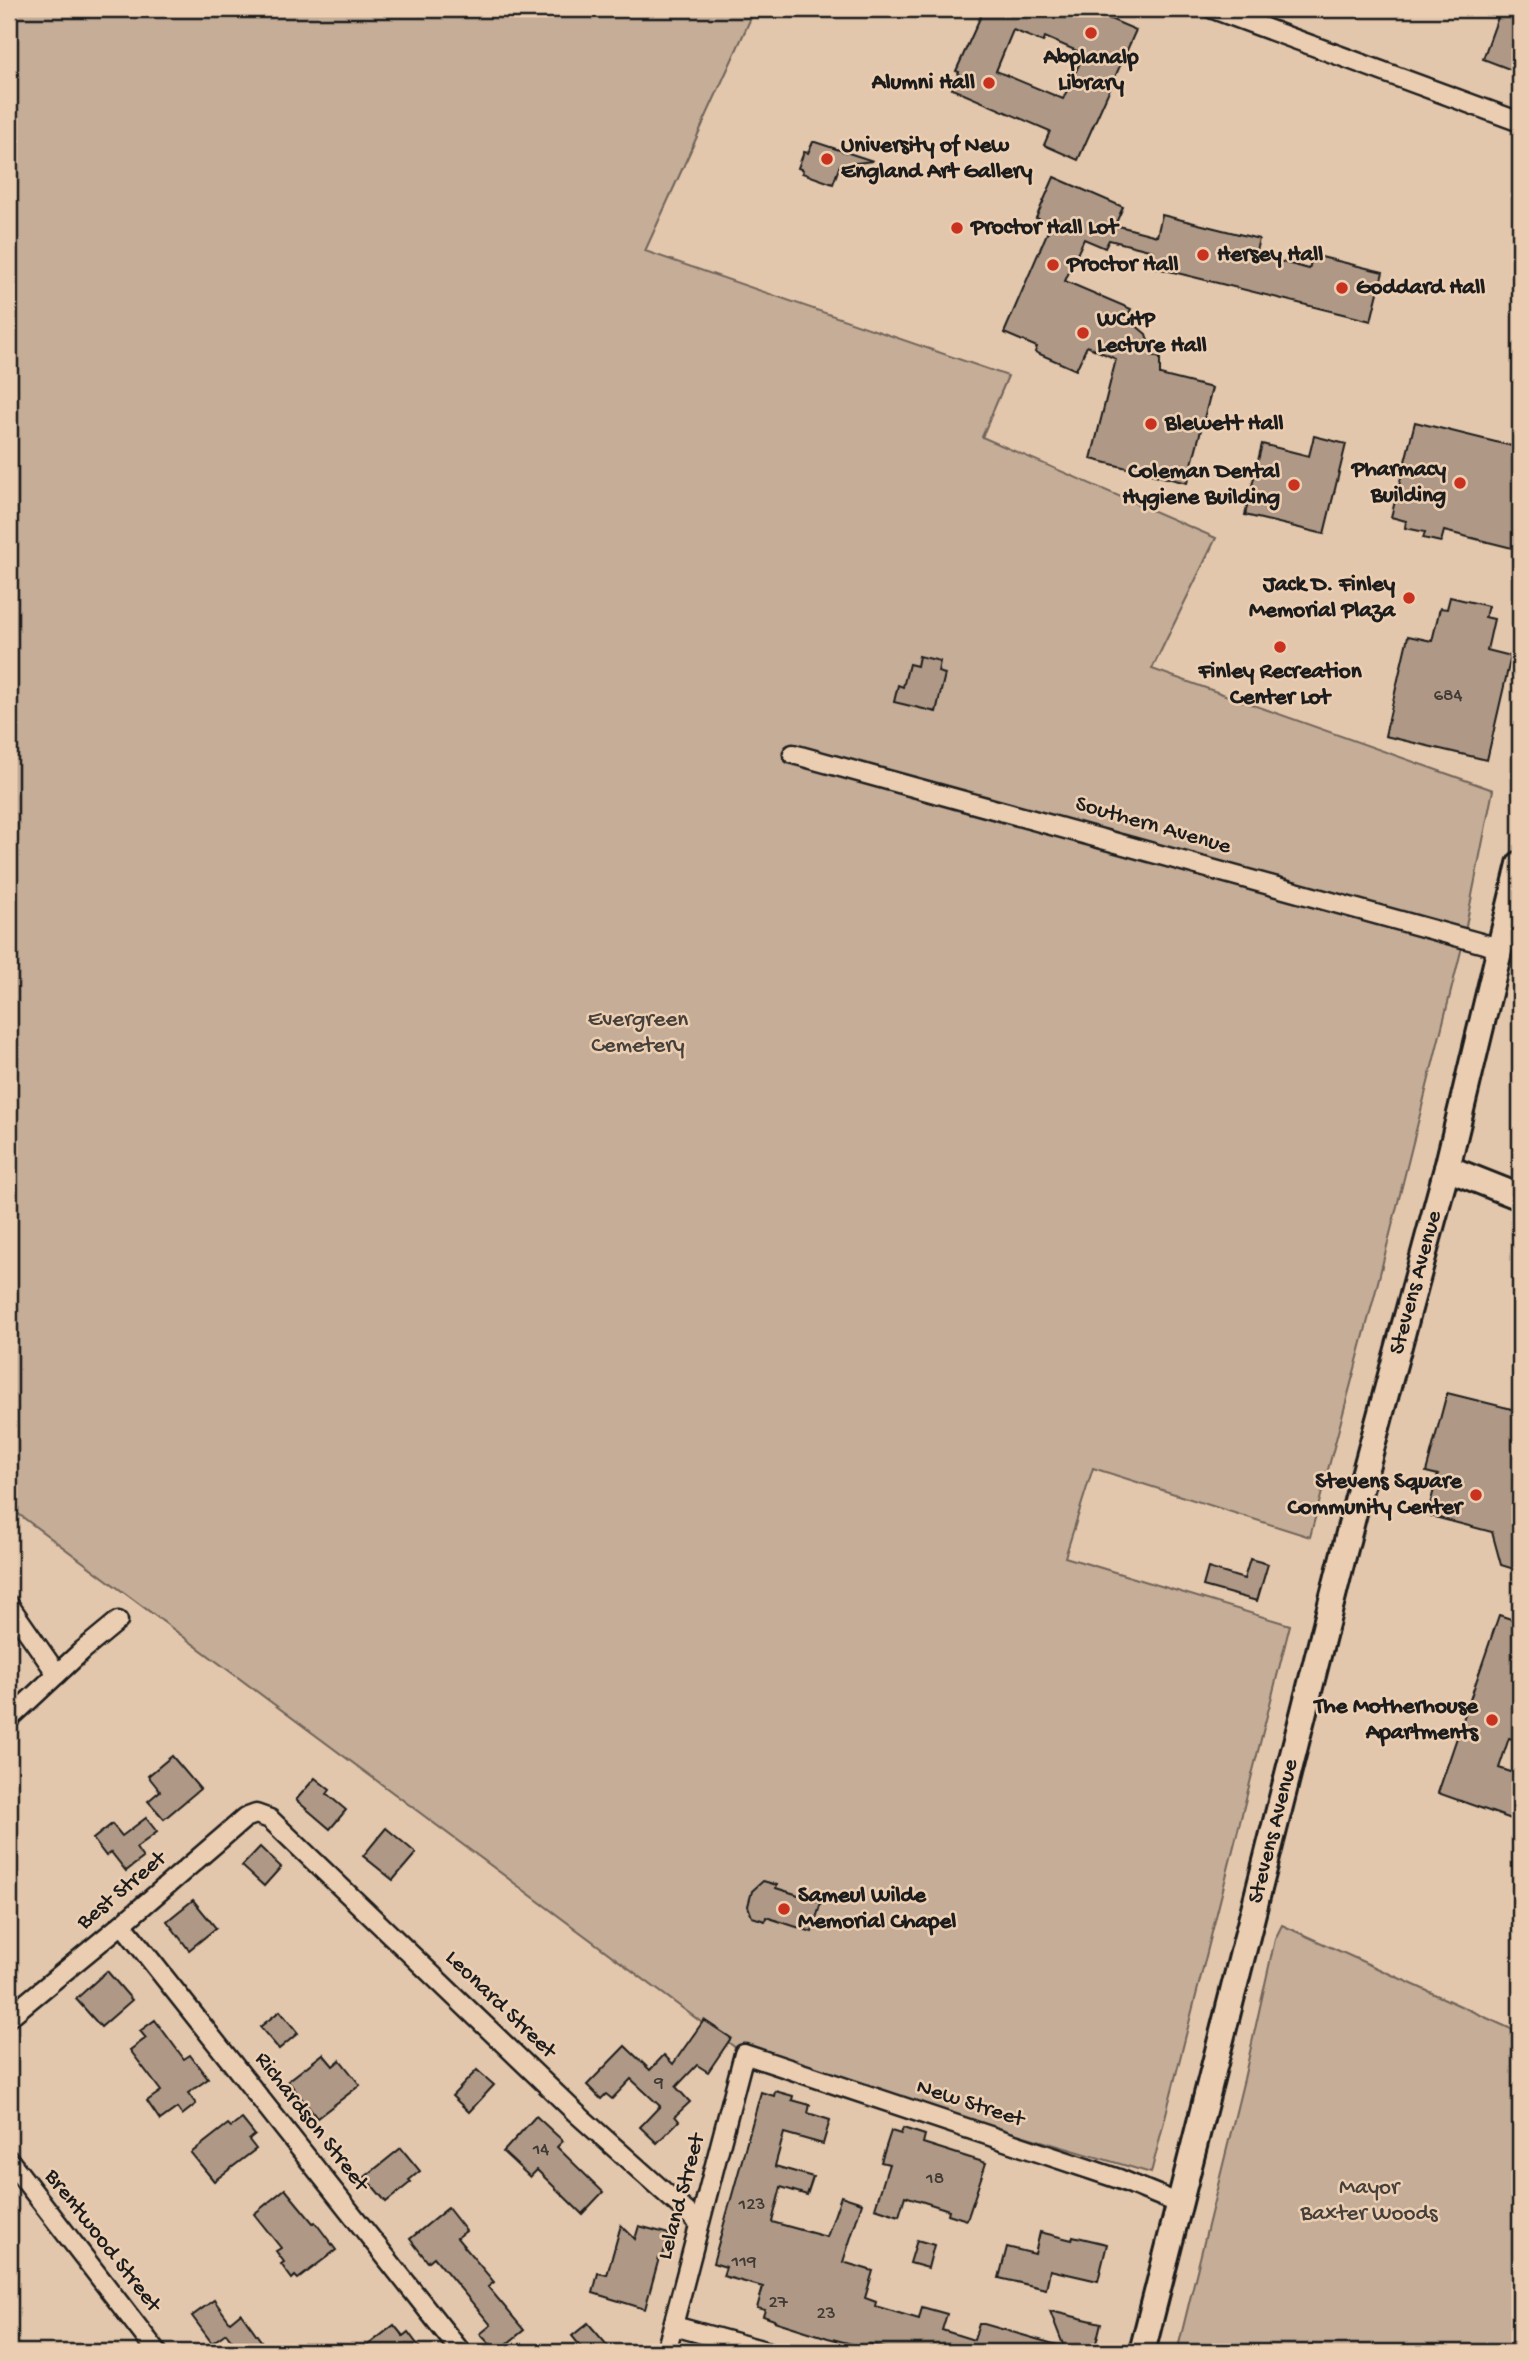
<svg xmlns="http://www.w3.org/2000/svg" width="1529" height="2361" font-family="'Gochi Hand',sans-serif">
<rect width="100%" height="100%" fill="#e3c7ac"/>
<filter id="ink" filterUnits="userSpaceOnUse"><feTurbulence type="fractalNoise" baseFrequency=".0143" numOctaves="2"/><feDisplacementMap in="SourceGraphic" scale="14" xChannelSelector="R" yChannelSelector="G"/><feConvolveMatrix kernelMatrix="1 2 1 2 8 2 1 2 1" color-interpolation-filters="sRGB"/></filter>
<g filter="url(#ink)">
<g fill="#c5ad97" stroke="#70645a" stroke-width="2">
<polygon points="9,9 755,9 645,251 1008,376 982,437 1216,538 1152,669 1493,790 1461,951 1376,1290 1310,1537 1093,1468 1065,1557 1290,1625 1151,2173 744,2054 9,1507"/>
<polygon points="1282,1925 1520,2033 1520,2352 1177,2352 1244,2079 1275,1939"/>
</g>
<g fill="#af9986" stroke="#1c1c1c" stroke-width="2" fill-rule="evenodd">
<path d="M984,9H1087L1136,30L1078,160L1044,145L1050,131L952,89L959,72L956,71ZM1013,30L1043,42L1045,37L1084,54L1063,99L996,71Z"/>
<polygon points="1501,9 1520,9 1520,73 1483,59"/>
<polygon points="813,142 815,142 873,161 840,165 833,184 802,173 803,170 798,168 804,152 808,153"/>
<polygon points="1054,177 1123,207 1115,225 1157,236 1162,215 1259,239 1255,255 1309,269 1313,255 1383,272 1371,321 1149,266 1153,251 1109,240 1105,248 1084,239 1065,281 1131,309 1127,318 1146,334 1153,356 1160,358 1160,375 1212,388 1187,483 1091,459 1116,359 1087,346 1076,370 1035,352 1037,347 1004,333 1051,224 1036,218"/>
<polygon points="1415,422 1520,448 1520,550 1444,531 1441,542 1423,538 1425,532 1405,528 1406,521 1391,517"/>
<polygon points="1314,436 1346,444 1324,534 1245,515 1262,444 1309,456"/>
<polygon points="1450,597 1488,606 1485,617 1494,619 1487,650 1511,656 1487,760 1385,736 1408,636 1432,641 1440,608 1447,609"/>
<polygon points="919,656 940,661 938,672 945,674 936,712 894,702 898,685 903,687 909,664 917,666"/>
<polygon points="1447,1393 1520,1411 1520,1571 1501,1565 1492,1532 1427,1515 1438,1475 1426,1472"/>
<polygon points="1250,1559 1268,1564 1257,1601 1203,1586 1208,1568 1244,1579"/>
<polygon points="1499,1615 1520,1622 1520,1741 1509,1738 1499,1768 1520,1775 1520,1822 1438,1793"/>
<polygon points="172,1756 200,1789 164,1819 148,1801 160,1791 148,1776"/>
<polygon points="315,1778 330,1790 327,1794 346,1810 330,1829 296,1800"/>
<polygon points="146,1818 157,1832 136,1848 143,1858 126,1871 111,1852 106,1856 93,1839 112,1824 122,1836"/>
<polygon points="386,1828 416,1853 393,1880 363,1856"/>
<polygon points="260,1847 281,1867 264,1886 242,1866"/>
<polygon points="763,1881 777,1885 776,1888 821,1902 812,1932 766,1917 765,1921 752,1917 748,1906 752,1891"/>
<polygon points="193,1900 216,1928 189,1950 167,1921"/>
<polygon points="107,1971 132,2000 101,2027 76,1999"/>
<polygon points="280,2011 298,2033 279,2049 260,2027"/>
<polygon points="155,2020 184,2059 190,2055 208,2079 188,2093 196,2104 182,2115 177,2108 160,2120 147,2101 161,2091 130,2050 146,2038 140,2031"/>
<polygon points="704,2020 731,2038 708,2072 697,2065 676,2087 690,2102 675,2116 679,2121 657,2143 640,2127 660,2106 631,2079 612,2099 606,2094 601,2099 587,2085 625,2046 650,2070 664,2055 673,2064"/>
<polygon points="323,2054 333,2066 340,2060 360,2085 317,2118 288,2081"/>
<polygon points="477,2070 494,2085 469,2112 452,2096"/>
<polygon points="775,2091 793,2096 792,2100 810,2105 808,2113 830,2120 823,2144 784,2133 775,2166 813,2177 807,2195 781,2187 772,2222 827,2237 841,2196 862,2203 843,2262 873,2271 865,2298 876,2302 875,2306 919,2319 922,2307 947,2314 942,2330 974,2340 979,2324 984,2324 1064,2347 1050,2311 1101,2323 1094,2351 1073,2346 1065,2348 1065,2352 900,2352 870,2344 868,2348 828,2338 774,2321 774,2320 763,2316 765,2310 757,2308 763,2287 723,2276 726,2267 713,2263 761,2092 774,2096"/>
<polygon points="536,2116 563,2141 557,2147 603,2192 582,2214 537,2170 530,2177 503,2152"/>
<polygon points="242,2119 255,2135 249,2140 256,2149 214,2181 191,2153 228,2124 231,2127"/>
<polygon points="903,2128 925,2135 923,2143 986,2163 967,2220 948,2214 949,2210 905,2196 899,2216 875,2208 889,2164 881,2162 891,2131 901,2134"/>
<polygon points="401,2148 420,2171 409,2180 411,2182 386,2202 365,2177"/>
<polygon points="285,2189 313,2223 315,2222 336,2250 298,2279 295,2276 292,2279 281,2264 284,2262 276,2251 281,2248 254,2214"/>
<polygon points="448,2208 466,2231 457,2238 494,2282 488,2287 524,2330 497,2352 480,2334 491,2325 434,2257 428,2262 410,2239"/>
<polygon points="621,2225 635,2239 639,2226 669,2234 662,2259 659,2258 645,2309 593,2293 598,2273 607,2275"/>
<polygon points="1040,2232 1072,2240 1073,2236 1107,2244 1098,2281 1050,2270 1046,2289 999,2278 1007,2247 1035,2254"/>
<polygon points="917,2240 934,2245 928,2268 910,2263"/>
<polygon points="214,2300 230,2322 241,2313 269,2352 241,2352 226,2333 212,2343 192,2316"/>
<polygon points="588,2323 613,2352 585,2352 572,2336"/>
<polygon points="394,2325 403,2336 408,2332 423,2352 359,2352"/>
</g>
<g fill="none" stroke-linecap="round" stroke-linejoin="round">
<defs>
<g id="street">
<polyline points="1213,9 1520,122"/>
<polyline points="793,754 1499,948"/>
<polyline points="9,1605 57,1674"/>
<polyline points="9,1719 83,1650 118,1621"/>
<polyline points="122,1924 461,2352"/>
<polyline points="9,2017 122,1924 245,1818 256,1814 270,1819 576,2113 699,2223"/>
<polyline points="9,2160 157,2352"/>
<polyline points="674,2326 769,2352"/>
<polyline points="666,2352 744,2054 1119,2179 1180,2204"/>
</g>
<g id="secondary">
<polyline points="1447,1168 1520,1197"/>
<path id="s1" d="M1142,2352L1357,1501L1447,1168L1520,864"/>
</g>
</defs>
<use href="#street" stroke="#1c1c1c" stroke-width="23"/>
<use href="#secondary" stroke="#1c1c1c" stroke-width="30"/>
<use href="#street" stroke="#ebceb2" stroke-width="18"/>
<use href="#secondary" stroke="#ebceb2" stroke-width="24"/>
</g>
</g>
<g fill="#c8321e" stroke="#ebceb2" stroke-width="2.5">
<circle cx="1091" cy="33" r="7"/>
<circle cx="989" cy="83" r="7"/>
<circle cx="827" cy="159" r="7"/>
<circle cx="957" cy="228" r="7"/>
<circle cx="1203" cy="255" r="7"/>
<circle cx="1053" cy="265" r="7"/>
<circle cx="1342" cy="288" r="7"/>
<circle cx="1083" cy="333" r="7"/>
<circle cx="1151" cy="424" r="7"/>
<circle cx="1460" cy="483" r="7"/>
<circle cx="1294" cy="485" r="7"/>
<circle cx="1409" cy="598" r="7"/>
<circle cx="1280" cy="647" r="7"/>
<circle cx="1476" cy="1495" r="7"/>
<circle cx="1492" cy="1720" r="7"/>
<circle cx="784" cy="1909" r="7"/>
</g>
<g text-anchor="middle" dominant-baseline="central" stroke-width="5" stroke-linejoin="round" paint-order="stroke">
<g font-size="19" fill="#413b36">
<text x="1448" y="696">684</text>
<text x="659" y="2083">9</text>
<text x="541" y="2150">14</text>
<text x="935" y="2179">18</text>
<text x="752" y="2205">123</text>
<text x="744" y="2262">119</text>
<text x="778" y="2303">27</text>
<text x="826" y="2314">23</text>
</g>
<g font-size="23" font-weight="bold" fill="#1c1c1c" stroke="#ebceb2" text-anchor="start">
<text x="1091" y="58" text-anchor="middle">Abplanalp<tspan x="1091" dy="26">Library</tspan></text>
<text x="975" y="83" text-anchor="end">Alumni Hall</text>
<text x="841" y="146">University of New<tspan x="841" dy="26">England Art Gallery</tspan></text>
<text x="971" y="228">Proctor Hall Lot</text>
<text x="1217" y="255">Hersey Hall</text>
<text x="1067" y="265">Proctor Hall</text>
<text x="1356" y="288">Goddard Hall</text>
<text x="1097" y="320">WCHP<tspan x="1097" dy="26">Lecture Hall</tspan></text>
<text x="1165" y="424">Blewett Hall</text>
<text x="1446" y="470" text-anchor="end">Pharmacy<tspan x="1446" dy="26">Building</tspan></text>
<text x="1280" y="472" text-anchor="end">Coleman Dental<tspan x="1280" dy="26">Hygiene Building</tspan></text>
<text x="1395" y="585" text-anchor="end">Jack D. Finley<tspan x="1395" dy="26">Memorial Plaza</tspan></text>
<text x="1280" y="672" text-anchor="middle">Finley Recreation<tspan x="1280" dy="26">Center Lot</tspan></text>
<text x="1462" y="1482" text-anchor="end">Stevens Square<tspan x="1462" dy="26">Community Center</tspan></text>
<text x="1478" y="1707" text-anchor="end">The Motherhouse<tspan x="1478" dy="26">Apartments</tspan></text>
<text x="798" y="1896">Sameul Wilde<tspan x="798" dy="26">Memorial Chapel</tspan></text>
</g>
<g font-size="23" fill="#1c1c1c" stroke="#ebceb2">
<text transform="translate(1153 826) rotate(16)">Southern Avenue</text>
<text stroke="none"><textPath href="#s1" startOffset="1104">Stevens Avenue</textPath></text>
<text stroke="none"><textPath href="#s1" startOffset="537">Stevens Avenue</textPath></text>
<text transform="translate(122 1891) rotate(-40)">Best Street</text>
<text transform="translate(500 2005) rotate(44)">Leonard Street</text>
<text transform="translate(970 2104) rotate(18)">New Street</text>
<text transform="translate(311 2122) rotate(52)">Richardson Street</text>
<text transform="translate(682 2197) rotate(-75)">Leland Street</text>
<text transform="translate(102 2241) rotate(52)">Brentwood Street</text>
</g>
<g font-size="23" fill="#46403b" stroke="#ebceb2">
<text x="638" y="1020">Evergreen<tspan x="638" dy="26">Cemetery</tspan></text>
<text x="1369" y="2188">Mayor<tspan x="1369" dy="26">Baxter Woods</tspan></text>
</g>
</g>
<rect width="1529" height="2361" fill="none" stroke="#ebceb2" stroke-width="35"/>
<rect x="18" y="18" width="1494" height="2326" fill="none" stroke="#1c1c1c" stroke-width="2.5" filter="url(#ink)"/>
</svg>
